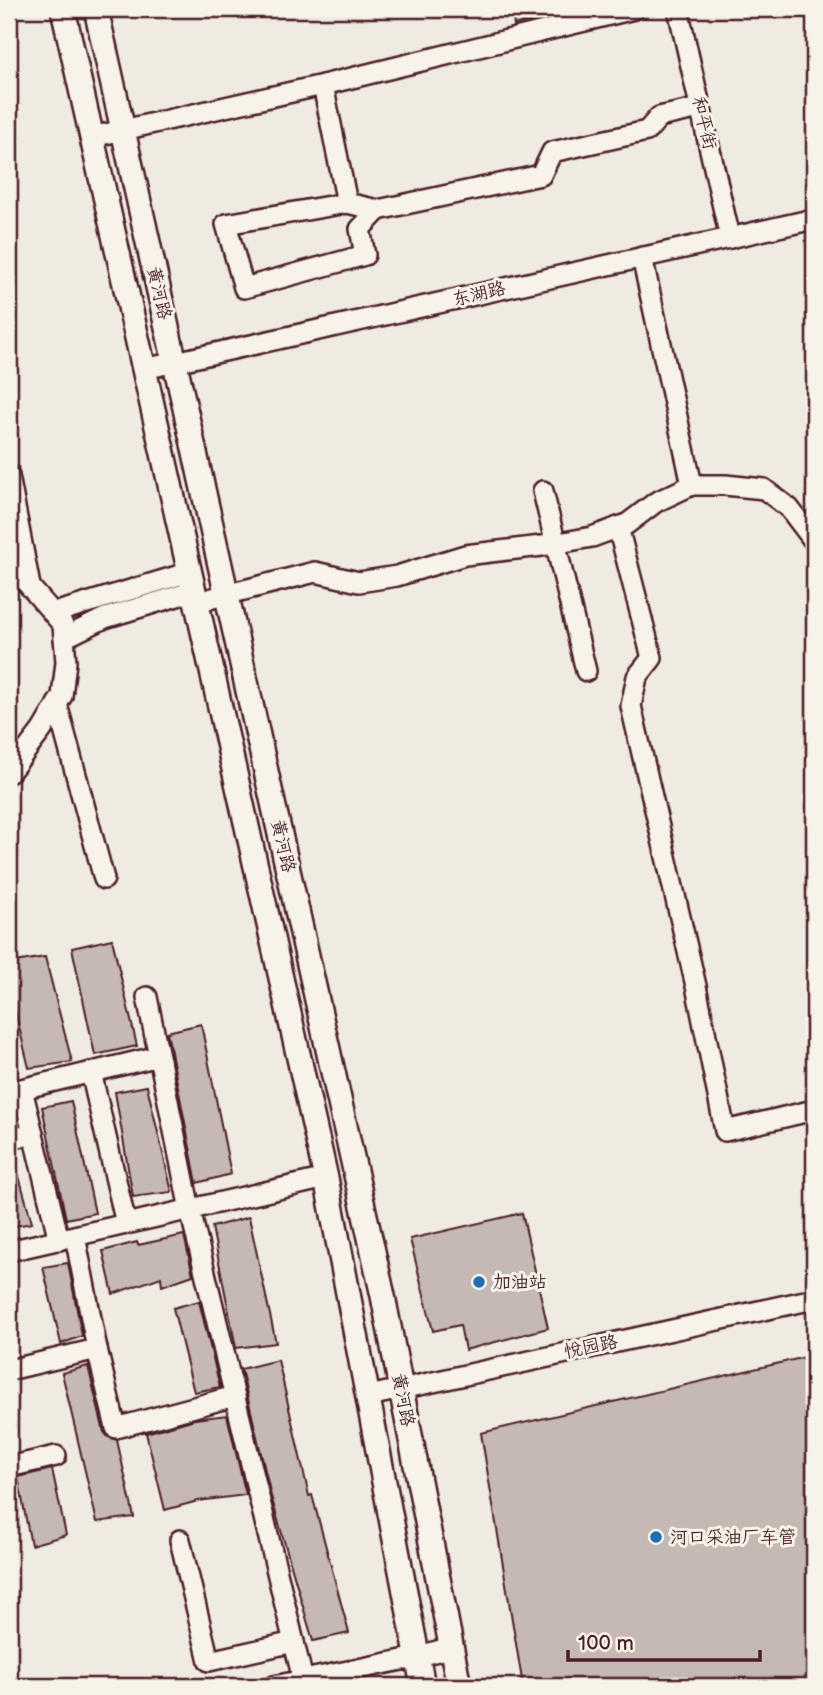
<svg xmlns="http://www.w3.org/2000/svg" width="823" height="1695" font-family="'Balsamiq Sans','LXGW WenKai TC',sans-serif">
<rect width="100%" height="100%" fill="#f0ebe0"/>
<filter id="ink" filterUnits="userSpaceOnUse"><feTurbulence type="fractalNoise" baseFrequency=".0143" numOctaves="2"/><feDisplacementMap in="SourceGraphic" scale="14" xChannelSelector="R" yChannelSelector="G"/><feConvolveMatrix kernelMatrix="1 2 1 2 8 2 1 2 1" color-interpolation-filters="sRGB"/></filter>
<g filter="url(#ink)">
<polygon fill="#e3dcd2" points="511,9 589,9 514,25"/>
<g fill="#c6b8b3" stroke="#4a1f2b" stroke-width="2">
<polygon points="511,9 527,9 530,21 514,25"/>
<polygon points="112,939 137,1046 95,1055 72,948"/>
<polygon points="45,957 72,1062 29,1068 9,986 9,963"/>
<polygon points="201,1024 231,1174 197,1183 167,1032"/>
<polygon points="147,1086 172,1192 133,1197 115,1092"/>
<polygon points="71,1101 95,1213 66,1219 42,1107"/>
<polygon points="9,1151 12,1151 32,1223 9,1227"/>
<polygon points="522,1213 548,1328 465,1350 460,1325 433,1331 410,1239"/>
<polygon points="249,1217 276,1343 236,1348 212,1227"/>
<polygon points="184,1235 193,1275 162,1286 161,1277 113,1294 103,1251 137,1242 138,1245"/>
<polygon points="68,1263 82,1336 61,1344 43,1267"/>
<polygon points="199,1301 220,1387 194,1392 173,1308"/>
<polygon points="814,1355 814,1686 523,1686 481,1433"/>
<polygon points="278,1360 309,1496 312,1495 349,1633 313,1641 271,1496 241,1369"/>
<polygon points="88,1366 104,1432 108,1437 117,1440 134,1517 97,1522 62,1373"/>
<polygon points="227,1415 246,1495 198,1501 165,1510 146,1433 195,1419"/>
<polygon points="52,1469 66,1535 31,1545 18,1477"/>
</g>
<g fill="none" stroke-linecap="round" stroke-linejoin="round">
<defs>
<g id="minor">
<polyline points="634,9 323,85 347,203 378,210 541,175 552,152 647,131 659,117 700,108"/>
<polyline points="678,9 730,238"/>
<polyline points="92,137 323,85"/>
<polyline points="347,203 226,224 244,288 365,255 360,229 378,210"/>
<polyline points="642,257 692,485"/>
<polyline points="144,369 814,219"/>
<polyline points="9,476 30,586"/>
<polyline points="543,491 586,671"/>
<polyline points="618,527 652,658 637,677 631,706 696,986 725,1131 814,1110"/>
<polyline points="9,569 19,574 63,625 66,662 62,696 42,730 9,773"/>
<polyline points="197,602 315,572 359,582 397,576 465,555 542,546 592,537 627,524 656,502 692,485 725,485 764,489 789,508 814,541"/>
<polyline points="54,613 190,572"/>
<polyline points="64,638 105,618 194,591"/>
<polyline points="57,704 104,879"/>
<polyline points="147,997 190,1210 303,1680"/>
<polyline points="91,1072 126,1224"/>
<polyline points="22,1089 59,1240"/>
<polyline points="9,1092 159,1056"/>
<polyline points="9,1139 33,1134"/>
<polyline points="75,1236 97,1349"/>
<polyline points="9,1251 326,1178"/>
<polyline points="9,1370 97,1349 116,1428 235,1396"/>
<polyline points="369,1396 814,1299"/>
<polyline points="9,1467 56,1456"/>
<polyline points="180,1540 209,1661 294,1642"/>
<polyline points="406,1660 451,1647"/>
<polyline points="274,1686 417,1657"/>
</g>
<g id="major">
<polyline points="63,9 326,1178 423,1686"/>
<polyline points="96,9 383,1296 459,1686"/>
</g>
</defs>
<use href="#minor" stroke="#4a1f2b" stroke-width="24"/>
<use href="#major" stroke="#4a1f2b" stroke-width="28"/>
<use href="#minor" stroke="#f7f3e8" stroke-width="19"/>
<use href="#major" stroke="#f7f3e8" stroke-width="23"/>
</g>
</g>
<g fill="#1f6fb2" stroke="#f7f3e8" stroke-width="2.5">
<circle cx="479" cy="1282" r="7"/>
<circle cx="656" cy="1537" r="7"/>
</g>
<g text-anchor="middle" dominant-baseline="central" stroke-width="6" stroke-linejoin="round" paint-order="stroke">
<g font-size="18" fill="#4a1f2b" stroke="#f7f3e8">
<text transform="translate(704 123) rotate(77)">和平街</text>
<text transform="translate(159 293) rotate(77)">黄河路</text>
<text transform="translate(479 294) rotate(-13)">东湖路</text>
<text transform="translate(283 846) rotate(77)">黄河路</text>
<text transform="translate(591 1347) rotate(-12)">悦园路</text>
<text transform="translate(403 1400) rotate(79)">黄河路</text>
</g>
<g font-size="18" fill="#4a1f2b" stroke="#f7f3e8" text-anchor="start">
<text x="493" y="1282">加油站</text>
<text x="670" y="1537">河口采油厂车管</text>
</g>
</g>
<rect width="823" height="1695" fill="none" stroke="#f7f3e8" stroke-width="35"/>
<rect x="18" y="18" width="788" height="1660" fill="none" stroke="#4a1f2b" stroke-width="2.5" filter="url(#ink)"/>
<path d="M568 1650v10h192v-10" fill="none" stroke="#4a1f2b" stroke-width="3.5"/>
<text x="578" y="1650" font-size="21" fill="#4a1f2b" stroke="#f7f3e8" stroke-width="5" paint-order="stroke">100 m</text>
</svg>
